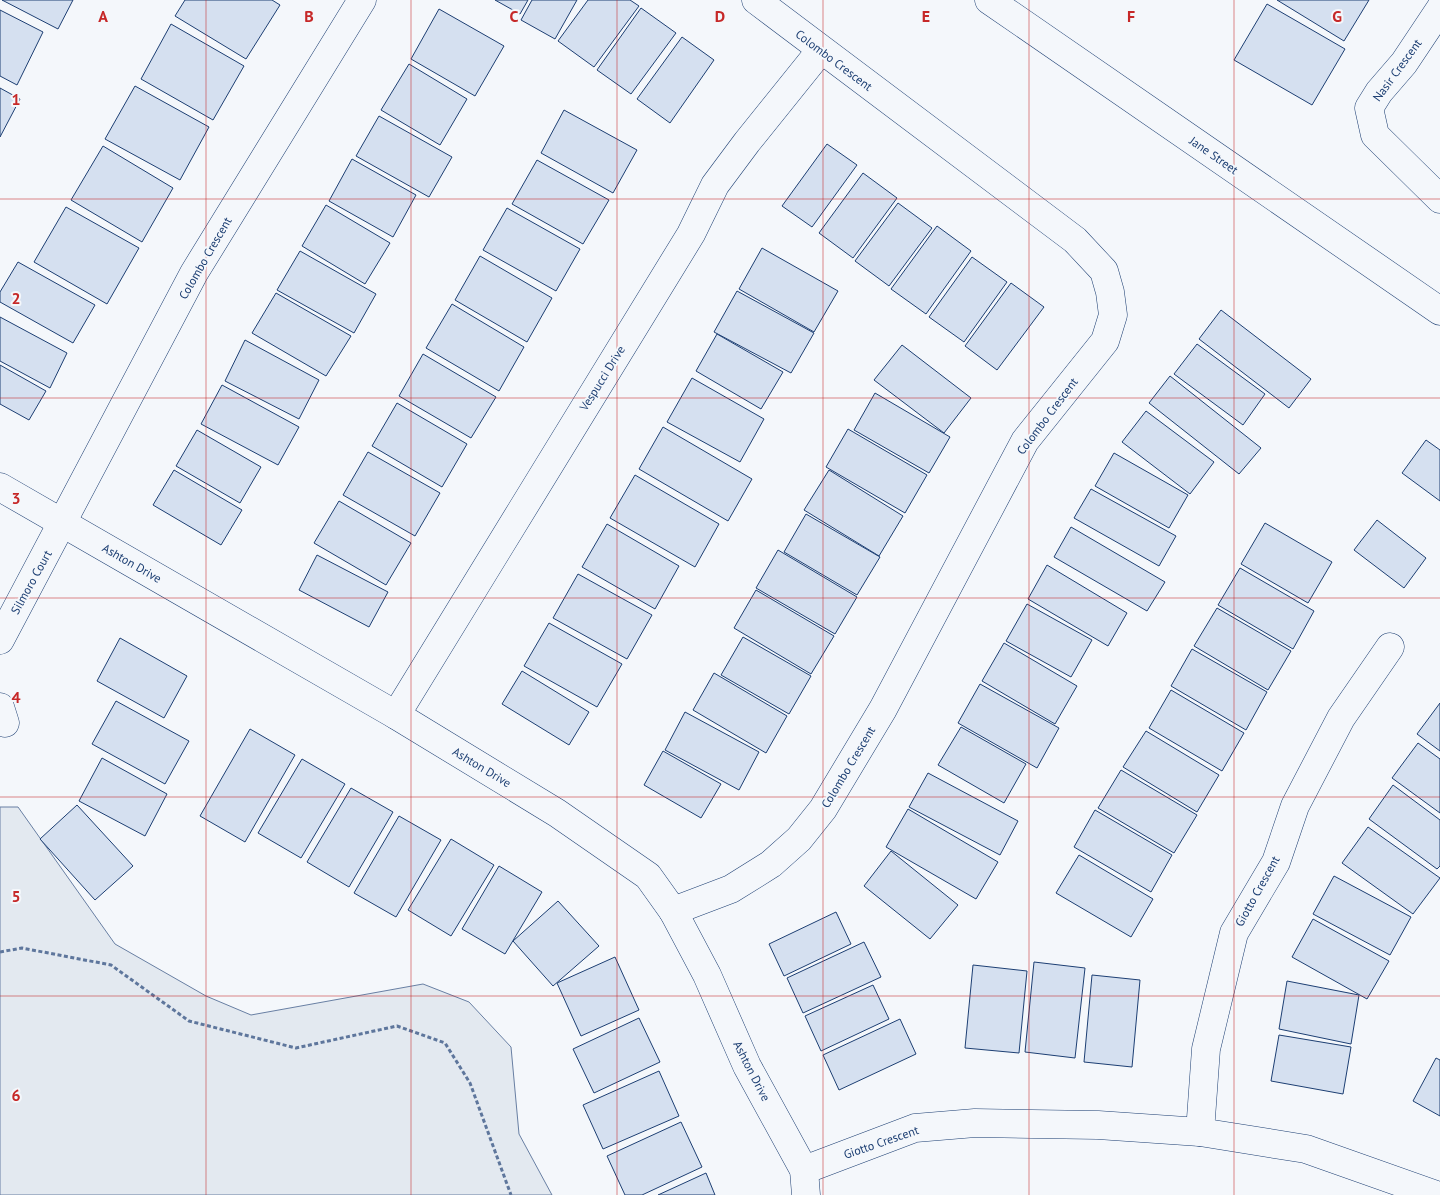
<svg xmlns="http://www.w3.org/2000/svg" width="1440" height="1195" font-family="'PT Sans',sans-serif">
<rect width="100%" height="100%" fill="#f4f7fb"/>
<polygon fill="#e3e9f0" stroke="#687fa3" points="0,807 18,807 115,944 206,996 251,1015 423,984 469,1002 511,1047 519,1134 552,1195 0,1195"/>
<g fill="#d5e0f0" stroke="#1d3f73">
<polygon points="2,0 73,0 58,29"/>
<polygon points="185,0 272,0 280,5 246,59 175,16"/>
<polygon points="495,0 528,0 520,14"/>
<polygon points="532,0 577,0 555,39 521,20"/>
<polygon points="588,0 630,0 639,6 594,67 558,41"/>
<polygon points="1277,0 1369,0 1344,41"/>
<polygon points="1267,4 1345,49 1312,105 1234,60"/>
<polygon points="641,8 676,33 631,94 597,70"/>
<polygon points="439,9 504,46 475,96 411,59"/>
<polygon points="0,10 43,32 17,85 0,76"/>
<polygon points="171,24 244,66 213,120 141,79"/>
<polygon points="682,37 714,60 670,123 637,99"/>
<polygon points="409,64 467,99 440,145 381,110"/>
<polygon points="135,86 209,127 180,180 105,139"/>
<polygon points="0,88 20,99 0,137"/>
<polygon points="564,110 637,150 613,193 541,153"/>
<polygon points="379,116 452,157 429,197 356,156"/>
<polygon points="827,144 857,165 812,227 782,206"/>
<polygon points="103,146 173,188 142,242 71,200"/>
<polygon points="352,159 416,195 393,237 329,201"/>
<polygon points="537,160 609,200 583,244 512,204"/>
<polygon points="863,173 897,198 853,258 819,233"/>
<polygon points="898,203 932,228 889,286 855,261"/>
<polygon points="326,205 390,243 365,284 302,246"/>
<polygon points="66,207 139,248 107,304 34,262"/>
<polygon points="507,208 580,249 556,291 483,250"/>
<polygon points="937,226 971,251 926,314 891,289"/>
<polygon points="762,248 838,291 814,332 739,289"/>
<polygon points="300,251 376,294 354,333 277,290"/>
<polygon points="480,256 552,298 527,342 455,300"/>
<polygon points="972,257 1007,282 964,342 929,317"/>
<polygon points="18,262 95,305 73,343 0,302 0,292"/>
<polygon points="1011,283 1044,307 997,370 965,346"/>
<polygon points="737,291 814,333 791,373 714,332"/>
<polygon points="276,293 351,336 326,376 252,333"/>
<polygon points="452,304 524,347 499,391 426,348"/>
<polygon points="1221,310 1311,379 1289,408 1199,339"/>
<polygon points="0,317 67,353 50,388 0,361"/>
<polygon points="717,334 783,372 761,409 696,371"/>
<polygon points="245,340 319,380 299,419 225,381"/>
<polygon points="1197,344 1265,394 1243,425 1174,374"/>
<polygon points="902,345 971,398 944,433 874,380"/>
<polygon points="423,354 496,397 471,438 399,396"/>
<polygon points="0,365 46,391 29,420 0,404"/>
<polygon points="1170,376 1261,448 1239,474 1149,403"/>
<polygon points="692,378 764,419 740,462 667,422"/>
<polygon points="222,385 299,427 278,465 201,424"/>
<polygon points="875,393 950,437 929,473 854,430"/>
<polygon points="397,403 467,444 442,487 372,446"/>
<polygon points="1146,411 1214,462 1190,494 1122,442"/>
<polygon points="663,427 752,479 728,521 639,469"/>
<polygon points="848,429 927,475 905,513 826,467"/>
<polygon points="197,430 261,467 240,503 176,466"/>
<polygon points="1426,440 1440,450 1440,501 1402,473"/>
<polygon points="368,452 440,493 415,536 343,495"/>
<polygon points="1114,453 1188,495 1169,528 1095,486"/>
<polygon points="174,470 242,510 221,545 153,505"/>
<polygon points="829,470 903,516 879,556 804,510"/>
<polygon points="635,475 719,524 695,567 610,518"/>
<polygon points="1091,489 1176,536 1159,566 1074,518"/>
<polygon points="339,501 411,543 386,585 314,543"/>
<polygon points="806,514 880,557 857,595 784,552"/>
<polygon points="1377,520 1426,558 1404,588 1354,550"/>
<polygon points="1265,523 1332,562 1308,603 1241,564"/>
<polygon points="607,524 679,566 655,609 582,567"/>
<polygon points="1071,527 1165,582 1147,611 1054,557"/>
<polygon points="778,550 857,597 835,634 756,588"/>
<polygon points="317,555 388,592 369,627 299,590"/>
<polygon points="1047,565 1127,613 1108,646 1028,599"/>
<polygon points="1240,568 1314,611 1293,649 1218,605"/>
<polygon points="578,574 652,615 627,659 553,618"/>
<polygon points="756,590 834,636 811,674 734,628"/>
<polygon points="1027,604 1092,640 1071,677 1006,641"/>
<polygon points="1217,608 1291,651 1268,690 1194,646"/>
<polygon points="549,623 622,664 597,707 524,666"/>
<polygon points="743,637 811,676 789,714 721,675"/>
<polygon points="120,638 187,676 164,718 97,681"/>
<polygon points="1004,643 1077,686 1055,724 982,681"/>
<polygon points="1192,649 1267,692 1246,730 1171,686"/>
<polygon points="522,671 589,712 569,745 502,704"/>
<polygon points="714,673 787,716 766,753 693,710"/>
<polygon points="980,684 1059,728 1037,768 958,723"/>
<polygon points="1171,690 1244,733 1222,771 1149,728"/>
<polygon points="116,701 189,741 165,784 92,744"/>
<polygon points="1440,703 1440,751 1417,734"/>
<polygon points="685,712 759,752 739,790 665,750"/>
<polygon points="961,727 1026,764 1004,803 938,765"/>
<polygon points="250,729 295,755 245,842 200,816"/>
<polygon points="1146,731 1219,775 1197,812 1123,767"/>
<polygon points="1418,743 1440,759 1440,813 1392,778"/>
<polygon points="663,751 721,784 701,818 644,785"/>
<polygon points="102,758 167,794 145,836 79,801"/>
<polygon points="302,759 345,784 301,858 258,833"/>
<polygon points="1121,770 1197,815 1174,853 1098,808"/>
<polygon points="928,773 1018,821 1000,855 909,807"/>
<polygon points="1393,785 1440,820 1440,866 1437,869 1369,819"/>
<polygon points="351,788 393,812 349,887 307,862"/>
<polygon points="77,805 133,866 95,900 40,839"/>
<polygon points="908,809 998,862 976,899 886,847"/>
<polygon points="1095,810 1172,855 1151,892 1074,847"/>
<polygon points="399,816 441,840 396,917 354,893"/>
<polygon points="1368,827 1440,878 1413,914 1342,863"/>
<polygon points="451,839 494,865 451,936 408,910"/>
<polygon points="891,851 958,905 930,939 864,886"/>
<polygon points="1079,855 1153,899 1131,937 1056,893"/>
<polygon points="499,866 542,892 505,954 462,929"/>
<polygon points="1334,876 1411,917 1390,955 1313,914"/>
<polygon points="558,901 599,946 553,986 513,941"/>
<polygon points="836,912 851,944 784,976 769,944"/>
<polygon points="1313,919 1389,961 1367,999 1292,957"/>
<polygon points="864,942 881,977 803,1013 787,978"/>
<polygon points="615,957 639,1010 581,1036 557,983"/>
<polygon points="1034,962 1085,968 1075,1058 1025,1052"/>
<polygon points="973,965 1027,971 1019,1053 965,1048"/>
<polygon points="1092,975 1140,980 1132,1067 1084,1062"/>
<polygon points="1287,981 1359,995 1351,1044 1279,1029"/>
<polygon points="873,985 889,1019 821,1051 805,1016"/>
<polygon points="639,1018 660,1062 594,1093 573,1049"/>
<polygon points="900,1019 916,1054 839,1090 823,1055"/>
<polygon points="1279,1035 1351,1047 1343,1094 1271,1081"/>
<polygon points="1436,1058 1440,1060 1440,1116 1413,1101"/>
<polygon points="659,1071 679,1116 603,1149 583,1105"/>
<polygon points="681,1122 702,1167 642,1195 625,1195 607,1156"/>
<polygon points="706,1173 715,1195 658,1195"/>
</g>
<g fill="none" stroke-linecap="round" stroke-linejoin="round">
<defs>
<g id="minor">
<polyline points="1440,9 1404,63 1379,92 1369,108 1375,135 1440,199"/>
<polyline points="0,487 396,715 557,813 648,876 673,911 707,975 747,1066 804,1170 806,1195"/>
<polyline points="0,640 194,273 362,0"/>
<polyline points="1390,647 1341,718 1295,806 1276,862 1234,933 1206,1049 1200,1132 1306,1149 1436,1195"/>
<polyline points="0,707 5,723"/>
<polyline points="396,715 691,234 715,185 747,142 821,50"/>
<polyline points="673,911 731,889 771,864 799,839 823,809 883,709 1025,441 1105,341 1113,315 1110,292 1104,271 1075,240 756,0"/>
<polyline points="804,1170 915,1128 975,1123 1098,1125 1200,1132"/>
</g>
<polyline id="secondary" points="989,0 1440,311"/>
</defs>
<use href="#minor" stroke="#1d3f73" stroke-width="29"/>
<use href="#secondary" stroke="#1d3f73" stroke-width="29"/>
<polyline stroke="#5e769c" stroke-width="3" stroke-dasharray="4 2.5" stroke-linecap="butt" points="0,952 22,948 111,965 189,1021 296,1048 397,1026 445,1043 470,1083 511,1195"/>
<use href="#minor" stroke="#f4f7fb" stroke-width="28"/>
<use href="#secondary" stroke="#f4f7fb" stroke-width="28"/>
</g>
<path fill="none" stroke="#c62828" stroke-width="1" stroke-opacity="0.55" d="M206,0V1195M411,0V1195M617,0V1195M823,0V1195M1029,0V1195M1234,0V1195M0,199H1440M0,398H1440M0,598H1440M0,797H1440M0,996H1440"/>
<g text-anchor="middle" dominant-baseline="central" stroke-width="4" stroke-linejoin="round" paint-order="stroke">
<g font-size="12" fill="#1d3f73" stroke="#f4f7fb">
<text transform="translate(834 60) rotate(37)">Colombo Crescent</text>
<text transform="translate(1397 70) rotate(-54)">Nasir Crescent</text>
<text transform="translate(1214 155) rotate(35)">Jane Street</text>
<text transform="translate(205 258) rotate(-60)">Colombo Crescent</text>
<text transform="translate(602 378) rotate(-58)">Vespucci Drive</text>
<text transform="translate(1047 416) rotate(-53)">Colombo Crescent</text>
<text transform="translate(132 563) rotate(30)">Ashton Drive</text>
<text transform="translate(31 582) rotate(-61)">Silmoro Court</text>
<text transform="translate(482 767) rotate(31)">Ashton Drive</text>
<text transform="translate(848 767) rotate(-59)">Colombo Crescent</text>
<text transform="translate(1257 891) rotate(-61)">Giotto Crescent</text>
<text transform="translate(752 1071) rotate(63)">Ashton Drive</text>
<text transform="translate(881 1142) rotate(-19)">Giotto Crescent</text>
</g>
</g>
<g font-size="16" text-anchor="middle" font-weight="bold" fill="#c62828" stroke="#f4f7fb" stroke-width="4" stroke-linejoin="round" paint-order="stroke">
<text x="103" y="22">A</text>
<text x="309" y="22">B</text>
<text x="514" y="22">C</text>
<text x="720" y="22">D</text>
<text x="926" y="22">E</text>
<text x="1131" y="22">F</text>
<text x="1337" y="22">G</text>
<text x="16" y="105">1</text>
<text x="16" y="304">2</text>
<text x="16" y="504">3</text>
<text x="16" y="703">4</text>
<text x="16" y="902">5</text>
<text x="16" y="1101">6</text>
</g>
</svg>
